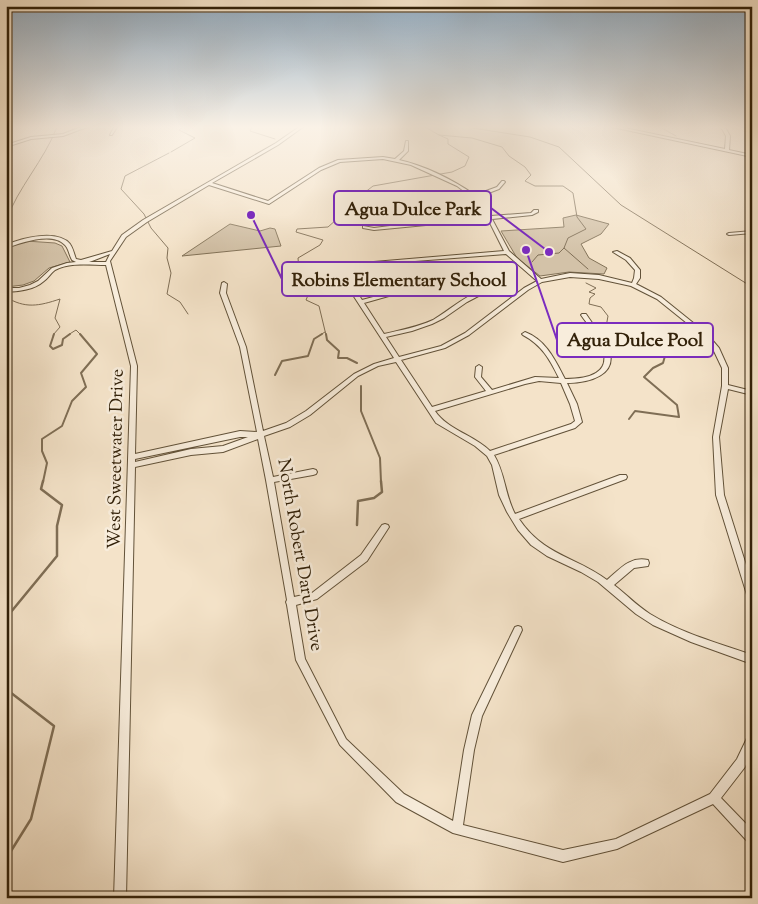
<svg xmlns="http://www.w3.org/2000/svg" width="758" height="904" font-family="'Sorts Mill Goudy',serif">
<rect width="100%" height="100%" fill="#f4e3c9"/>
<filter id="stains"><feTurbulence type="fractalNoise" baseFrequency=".004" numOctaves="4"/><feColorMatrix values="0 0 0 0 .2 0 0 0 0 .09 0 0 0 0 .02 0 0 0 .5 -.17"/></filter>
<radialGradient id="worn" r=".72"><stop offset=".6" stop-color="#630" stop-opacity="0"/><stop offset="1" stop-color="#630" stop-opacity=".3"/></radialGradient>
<g fill="#d3c2a8" stroke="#827258">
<polygon points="576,215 609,224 601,234 581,244 589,258 607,268 604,274 569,272 540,276 517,258 501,231 564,227 563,218"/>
<polygon points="230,224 260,231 270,228 275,229 281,246 182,256"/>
<polygon points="26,241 55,243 62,246 70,262 49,268 34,281 23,285 6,287 6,248"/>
</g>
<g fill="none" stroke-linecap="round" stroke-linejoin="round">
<g stroke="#7f6e55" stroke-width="1">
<polyline points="252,127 250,131 275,139"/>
<polyline points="425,127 439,135 472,138 502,147 509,156 525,167 531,175 525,181 535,186 563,186 573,193 577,217 586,229 568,238 564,248 588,269"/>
<polyline points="466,127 530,137 559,147 621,205 752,287"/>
<polyline points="660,127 676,136"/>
<polyline points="171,152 195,138 179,130 183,127"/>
<polyline points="169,153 125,176 121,189 144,214 151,228 168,248 167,258 171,273 167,294 180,302 188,314"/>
<path d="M6,221C18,187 44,161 57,127"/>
<polyline points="6,257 8,269 6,277"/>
<polyline points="532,262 538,255 559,253 564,248"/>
<polyline points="586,283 596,288 589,292 595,294 590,298 589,304 601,307 608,316 606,327 615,335 629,333 642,335"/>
<path d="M6,297C25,309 39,306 60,299L55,318L60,327L53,335"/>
<polyline points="68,335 76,330 81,335"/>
<polyline points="320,335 325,332"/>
<polyline points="326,335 319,306 306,300 311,288 299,271 298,258 320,245 323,240 296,232 297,229 328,227 345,212 361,204 364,193 373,186 452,172 465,166 469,157 448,144 448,139 439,135"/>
</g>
<g stroke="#7f6e55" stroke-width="2">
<polyline points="54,334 50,346 53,349 62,345 63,339 70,334"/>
<polyline points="326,334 327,340 339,351 338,358 347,358 357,363"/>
<polyline points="614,334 619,334"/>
<polyline points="275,375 282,361 308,356 314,339 322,334"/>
<polyline points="361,386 361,411 380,458 381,482"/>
<polyline points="629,419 635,411 679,417 677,405 644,377 653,368 663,363 667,349 649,338 636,334"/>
<polyline points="43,482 47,463 42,451 42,439 62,426 72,401 86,387 81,373 97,354 80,334"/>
</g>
<g stroke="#7f6e55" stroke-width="2.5">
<polyline points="357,525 358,501 374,498 382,492 381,481"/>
<polyline points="6,618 57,556 57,526 62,505 41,489 43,481"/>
<polyline points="6,689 54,726 31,819 6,859"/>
</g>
<defs>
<g id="minor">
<polygon points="81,127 87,127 63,136 31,139 6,147 6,145 31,137 63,134"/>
<polygon points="114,127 117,127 112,135 110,135"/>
<path d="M299,127H303L278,145L212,183L268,201L319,168L338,160L383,157L395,159L404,151L406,141H408V151L399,160C426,166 453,180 475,195L497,187L502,181H504L505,182L499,189L478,197L486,206L491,216L531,213L534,210H538V212L532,215L492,219L509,251L541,279L570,273L599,275L632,283L634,278L635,270L626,260L613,252L617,251L630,258L640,270V278L636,284L661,297L707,334L719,348L728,368V385L752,391V395L728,389L719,437L724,495L752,584V602L749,601L748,598L716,495L713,437L722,386V368L713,349L703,336L657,299L631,286L599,279L570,277L542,282L528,290L469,335L445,348L401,360L432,407L486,391L475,377L476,367L479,365L482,367L481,377L492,390L535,377L559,378C550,360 542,345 523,335L522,334L525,332C546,340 555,360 565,379C587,379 614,374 601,345C596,334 588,325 581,315L582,314H586C593,325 602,335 608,347C620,375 589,383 567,383L577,404L582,422L575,428L494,455C505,473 505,495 515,514L620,475H626L627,477L626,479L519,519C544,556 575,556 607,580C620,569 630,556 648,560L649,563L648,566L634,568L614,585C626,594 637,606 650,614C681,633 718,643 752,655V664L691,642L653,625L636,614L598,582L581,572L547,556L531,545L518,530L507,512L499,495L492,465L487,456L475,446L436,423L396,362L378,366L358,376L310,415L290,427L264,436L273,477L313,469L316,470L317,472L316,474L313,475L274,482L294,597L312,593L361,555L382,525L385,524L388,525L389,527L367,561L317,599L296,605L305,659L346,739L404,794L453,821L464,750L472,715L515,627L518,626L521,627L522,630L482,716L474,750L463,825L563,850L616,839L710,794L737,759L749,734L752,732V749L745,767L721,798L752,830V843L748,842L713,804L617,849L563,862L453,833L396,802L340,745L296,660L287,605L286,602L287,600L266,480L258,439L223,452L191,455L135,467L126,898H114L131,366L106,265C90,265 70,262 55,270C51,273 48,278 44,281C34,290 19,291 6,292V288H19L30,285L38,281L52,268L67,263L76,262L72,260C69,255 69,249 65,245C52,231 21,243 6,248V245C22,238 57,229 70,244C73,248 74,254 76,259L81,260L112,251L122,235L143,220L276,143ZM383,159L411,165L457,186L473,198L482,207L487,217L403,225L399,217L402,208L409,202L428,199V197H426C408,200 401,198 395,217L398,225L374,228L363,226V228L374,230L488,219L504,251L350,264L340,266L338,272L394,358L374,364L354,374L306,411L286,423L263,431L246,347L226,293L227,284L224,282L222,283L220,293L240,347L257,432L240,431L135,454L137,366L110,261L126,237L147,222L209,185L269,204L321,170L340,162ZM110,254L106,262H89L92,261ZM506,254L537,281L524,288L465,333L441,346L399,357L386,337L412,331L432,324L444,318L467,302L486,292L483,290C464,296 450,310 433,320C418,327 401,330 384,334L364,303L417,288L414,286L362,300L344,272V268L350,266ZM539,381L561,383L570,404L575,421L571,424L490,451C474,435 448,430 435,411L525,384ZM240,437H248L223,446L191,449L135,462V459Z"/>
<polygon points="620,127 725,149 726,136 721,127 725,127 730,136 729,150 752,155 752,157 612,127"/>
<polygon points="752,231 752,233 729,235 727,234 729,233"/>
</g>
</defs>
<use href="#minor" stroke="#625239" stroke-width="2"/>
<use href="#minor" fill="#f8eddc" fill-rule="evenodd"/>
</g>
<linearGradient id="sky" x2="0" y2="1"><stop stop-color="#92acc2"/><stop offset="0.5" stop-color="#faf2e7"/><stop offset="1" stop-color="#faf2e7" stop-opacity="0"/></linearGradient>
<rect width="758" height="254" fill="url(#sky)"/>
<g text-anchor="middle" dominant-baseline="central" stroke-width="5" stroke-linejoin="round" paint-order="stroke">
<g font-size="18" fill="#322109" stroke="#f8eddc">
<text transform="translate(117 459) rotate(-89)">West Sweetwater Drive</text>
<text transform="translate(299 555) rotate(80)">North Robert Daru Drive</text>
</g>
</g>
<path fill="none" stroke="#7b2cbf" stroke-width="2" d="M549 252L491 208M251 215L282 279M526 250L557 340"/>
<g fill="#7b2cbf" stroke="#f8eddc" stroke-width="2">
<circle cx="549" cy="252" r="5"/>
<circle cx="251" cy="215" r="5"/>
<circle cx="526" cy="250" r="5"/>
</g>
<g fill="#f8eddc" stroke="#7b2cbf" stroke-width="2">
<rect x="334" y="191" width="157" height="34" rx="5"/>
<rect x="282" y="262" width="235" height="34" rx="5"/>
<rect x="557" y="323" width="156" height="34" rx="5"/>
</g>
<g font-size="19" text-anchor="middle" font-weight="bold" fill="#322109">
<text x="413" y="215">Agua Dulce Park</text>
<text x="399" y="286">Robins Elementary School</text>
<text x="635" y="346">Agua Dulce Pool</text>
</g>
<rect width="758" height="904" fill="none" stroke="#f4e3c9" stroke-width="25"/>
<rect x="8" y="8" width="743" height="889" fill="none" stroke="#322109" stroke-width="2.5"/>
<rect x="12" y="12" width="733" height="879" fill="none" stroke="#322109"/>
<rect width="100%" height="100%" filter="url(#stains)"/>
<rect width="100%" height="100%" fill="url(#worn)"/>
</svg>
